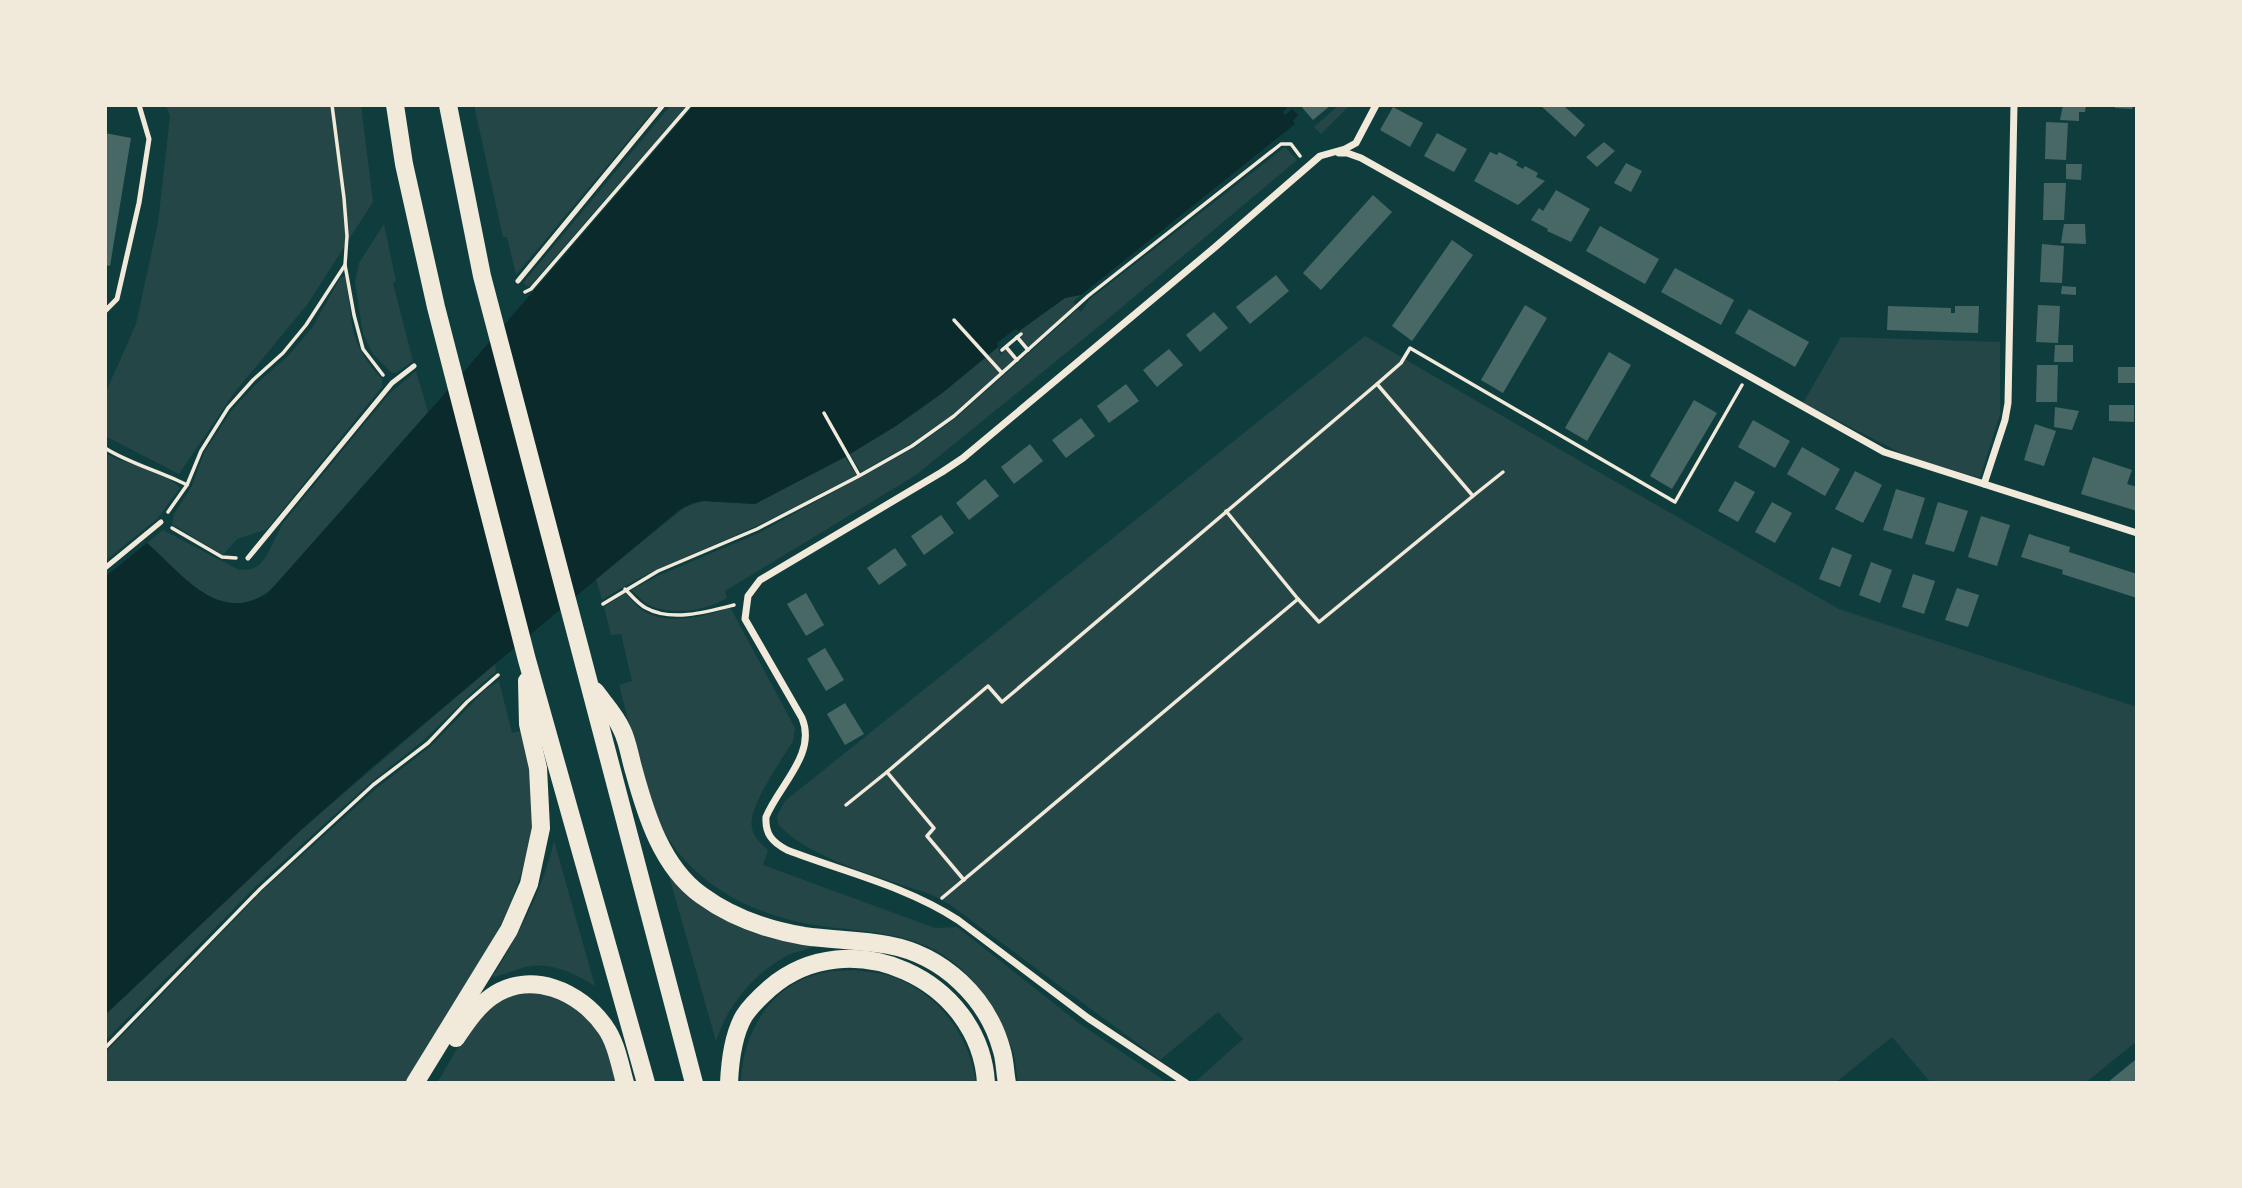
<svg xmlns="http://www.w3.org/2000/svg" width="2242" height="1188" font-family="Inter,sans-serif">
<rect width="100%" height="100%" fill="#0f3d3e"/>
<g fill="#244646">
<polygon points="166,105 361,105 373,202 307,305 234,393 179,474 105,436 105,394 136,324 158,223 170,116"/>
<polygon points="474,105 658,105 516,275 507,237 503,237"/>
<polygon points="671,105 687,105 529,287 523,283"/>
<polygon points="1339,105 1350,105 1321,134 1314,127"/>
<path d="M1285,147L1297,160L1109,318L916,475L725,591L727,598C706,611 672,616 649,605C643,602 637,595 631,590L660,575L759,533L914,448L956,418L1078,309L1081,312L1090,299Z"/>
<polygon points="384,224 396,281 393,283 413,361 396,373 392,373 373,354 363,334 355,282 359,263"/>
<path d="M345,276C355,325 345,338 382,379V387L267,529L237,539L223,555L172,524L174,514L192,486L204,453L231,411L256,384L288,356L312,328L340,278Z"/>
<polygon points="1073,295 1081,295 1073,302 1075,305 1029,347 1020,338 1024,334 1019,331 1065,298"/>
<path d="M1365,336L1609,478L1839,609L2137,707V1041L2085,1083H1931L1892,1037L1835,1083H1197L1195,1082L1243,1039L1218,1012L1160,1060L949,904L932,895C885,878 810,860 778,824L777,816L785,801Z"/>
<polygon points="1841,337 2000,342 2000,414 1980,478 1909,457 1803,403"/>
<polygon points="998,347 1000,355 1006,349 1015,360 1002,371 988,355"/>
<polygon points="985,358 999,373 953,414 910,444 861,472 850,454 941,394"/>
<path d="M416,371L428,412L279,582C225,634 189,580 147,543L163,530L239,570L252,569L259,565L266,557L283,523L389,394Z"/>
<path d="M105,453C125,465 165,470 180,488L157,519L105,561Z"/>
<path d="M845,457L856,475C823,492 790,510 756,526C704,551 650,568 602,600L596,579L685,507L703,501L755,504Z"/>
<path d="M625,593C631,599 637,608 645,612C669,625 707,617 730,607L795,728L793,741C782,759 747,808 752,828C754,838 761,844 768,850L763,865L935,928L957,927L1080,1024L1168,1083H1018C1016,1071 1016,1057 1011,1046C995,1002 961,955 913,941C879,930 843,930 808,924C761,915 716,895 683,858C645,816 634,739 619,685L632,681L621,634L611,635L604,607Z"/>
<polygon points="495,664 496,672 480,685 424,740 371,782 257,885 105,1041 105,1015 301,830"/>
<path d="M499,681L512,733L521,731C528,762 536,795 532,826C520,919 453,1005 405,1083H105V1053L263,890L377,788L431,746L485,690Z"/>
<path d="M554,841L595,986C575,973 549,961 525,967C514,970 502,976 492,977C520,933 542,891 554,841Z"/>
<path d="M669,876C714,922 750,937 813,946C806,951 796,951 788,955C755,972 727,1006 716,1041Z"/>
<path d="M855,970C865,972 877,972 887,975C935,989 970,1034 976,1083H741C742,1031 773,981 827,972C836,970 846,971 855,970Z"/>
<path d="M541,992C548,994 556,995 563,998C595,1014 611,1050 620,1083H437C457,1051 478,1000 520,993C527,992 534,993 541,992Z"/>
</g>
<path fill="#0a2a2b" d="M694,105H1289L1283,112L1285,115L1292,109L1298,115L1293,121L1295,124L1081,295L1065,298L1019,331L1015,329L997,343L998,347L941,394L896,426L845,457L755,504L703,501L693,503L679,510L372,767L301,830L105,1015V577L147,543C182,574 218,625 268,593L448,390Z"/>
<g fill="#486865">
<polygon points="1300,105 1331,105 1313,120"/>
<polygon points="1540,105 1563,105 1585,125 1575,137"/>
<polygon points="2063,105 2086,105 2085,112 2079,112 2079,121 2060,120"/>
<polygon points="2115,105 2133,105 2132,109 2115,108"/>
<polygon points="1393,107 1423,123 1410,147 1380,130"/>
<polygon points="2046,122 2068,123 2066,160 2045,159"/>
<polygon points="105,133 131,138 110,266 105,265"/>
<polygon points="1437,133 1467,149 1454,172 1424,156"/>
<polygon points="1604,142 1615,151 1597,167 1586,157"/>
<polygon points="1490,152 1497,155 1499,152 1518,162 1516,165 1523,169 1525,166 1538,173 1536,177 1545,181 1518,205 1474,181"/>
<polygon points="1626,163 1642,171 1631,192 1614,183"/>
<polygon points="2066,164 2082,164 2081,180 2066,179"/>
<polygon points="2044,183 2066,183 2064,220 2043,220"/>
<polygon points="1556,190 1590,209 1571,242 1547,231 1548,229 1531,220 1539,208 1543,211"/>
<polygon points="1373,195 1392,212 1321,290 1303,273"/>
<polygon points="2064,224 2085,224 2086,244 2061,243"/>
<polygon points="1600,226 1659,259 1645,284 1586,251"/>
<polygon points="1452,240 1473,255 1412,341 1392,326"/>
<polygon points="2042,244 2064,246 2062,283 2040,282"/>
<polygon points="1675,268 1734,300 1721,325 1661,292"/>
<polygon points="1276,275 1289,291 1250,324 1236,307"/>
<polygon points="2062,286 2076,287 2076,295 2061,294"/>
<polygon points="1525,305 1547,318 1503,393 1481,380"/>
<polygon points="2038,305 2060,306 2058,343 2036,342"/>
<polygon points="1888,306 1951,308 1951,313 1955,313 1955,306 1979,306 1978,333 1887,330"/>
<polygon points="1749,309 1809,342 1795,367 1735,333"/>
<polygon points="1214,312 1228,328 1200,352 1186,335"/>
<polygon points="2055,345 2073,345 2073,362 2054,362"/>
<polygon points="1169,349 1183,365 1157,387 1143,370"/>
<polygon points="1609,352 1631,365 1587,441 1565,428"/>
<polygon points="2037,365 2058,365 2057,402 2036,402"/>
<rect x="2118" y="367" width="18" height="16"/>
<polygon points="1126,384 1139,401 1109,423 1097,406"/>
<polygon points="1694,400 1717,413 1672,489 1650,476"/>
<polygon points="2109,405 2134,405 2134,422 2109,421"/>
<polygon points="2055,407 2079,411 2072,430 2054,427"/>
<polygon points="1081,418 1095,436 1066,458 1052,440"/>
<polygon points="1753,420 1790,441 1775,468 1738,447"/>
<polygon points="2035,424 2056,431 2044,466 2024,460"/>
<polygon points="1030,444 1043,461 1014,484 1001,467"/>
<polygon points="1802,447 1840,469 1825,496 1787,474"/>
<polygon points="2093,457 2132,470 2127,484 2137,487 2137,511 2081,494"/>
<polygon points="1855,471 1882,485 1863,523 1835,509"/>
<polygon points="985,479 999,496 969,520 956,503"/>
<polygon points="1735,481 1755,492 1738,522 1718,511"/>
<polygon points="1896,489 1925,498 1912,539 1883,530"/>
<polygon points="1772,502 1792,513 1775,543 1755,532"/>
<polygon points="1938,502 1968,511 1954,552 1925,544"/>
<polygon points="941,515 954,533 924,555 911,536"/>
<polygon points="1981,516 2010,525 1997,566 1968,557"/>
<polygon points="2029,534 2070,547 2069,552 2137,574 2137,598 2062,574 2063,570 2021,557"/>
<polygon points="1832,547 1852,555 1840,587 1819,579"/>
<polygon points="895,548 907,565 879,585 867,568"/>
<polygon points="1871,562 1892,570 1880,603 1859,595"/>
<polygon points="1913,574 1935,581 1924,614 1902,607"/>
<polygon points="1957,588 1979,595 1968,627 1945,620"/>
<polygon points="806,593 824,625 806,636 787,604"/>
<polygon points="825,648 844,680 826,691 807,659"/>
<polygon points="845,703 864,734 845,745 827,714"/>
<polygon points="2135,1060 2137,1063 2137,1083 2107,1083"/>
</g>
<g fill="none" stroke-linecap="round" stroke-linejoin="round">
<g stroke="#f1e9da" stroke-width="3.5">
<polyline points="332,105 344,198 347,236 345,265 354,315 363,349 383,375"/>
<polyline points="525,292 531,289 690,105"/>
<polyline points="954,320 1002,373"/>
<polyline points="1017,337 1028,350"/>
<polyline points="1006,347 1017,360"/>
<polyline points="1002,350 1021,334"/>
<polyline points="824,413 859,475"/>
<path d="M105,448C128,463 162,472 187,485"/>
<polyline points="1473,496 1503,472"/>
<polyline points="1226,511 1298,599"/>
<polyline points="168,512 187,485 201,451 228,408 253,380 283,353 306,325 345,265"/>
<polyline points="172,528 222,557 236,558"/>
<path d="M625,589C631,595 638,604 646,608C671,622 707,612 734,605"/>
<polyline points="603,604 658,571 757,529 859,476 912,446 954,416 1088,296 1281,144 1291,144 1300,156"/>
<polyline points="846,805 887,772"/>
<polyline points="964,880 927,836 934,828 887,772 988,686 1002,702 1377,384"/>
<polyline points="942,898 1298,599 1319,622 1473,496 1377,384 1401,363 1410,348 1675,502 1742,385"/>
<polyline points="105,1048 260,889 373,785 428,743 467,702 498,675"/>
</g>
<g stroke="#f1e9da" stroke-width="5">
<polyline points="518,281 663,105"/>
<polyline points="105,311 117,299 139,203 149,139 139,105"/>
<polyline points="248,558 392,383 414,366"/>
<polyline points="105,568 161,522"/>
</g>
<g stroke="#f1e9da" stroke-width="7">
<polyline points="1339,153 1347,153 1361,158 1884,452 2137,533"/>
<polyline points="1984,484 2005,420 2008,403 2014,105"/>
<path d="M1186,1083L1088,1018L958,920C906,886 844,872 787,850C772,842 765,834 766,817C779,785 817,754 802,718L745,619L748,596L760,580L942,472L963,458L1214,248L1320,156L1345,149L1356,143L1376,105"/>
</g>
<g stroke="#f1e9da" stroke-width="18">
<polyline points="395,105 404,164 436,307 527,660 646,1083"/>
<polyline points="448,105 482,276 694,1083"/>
<path d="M595,691C604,703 616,716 622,730C628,742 630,758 634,771C646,815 662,867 701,895C731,917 768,930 804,936C832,940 860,940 888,945C943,955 988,998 1002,1051C1005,1061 1005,1073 1007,1083"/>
<path d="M456,1038C466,1023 477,1007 491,997C530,969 580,991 605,1027C616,1042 620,1065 625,1083"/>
<polyline points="415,1083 509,930 529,884 541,828 538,768 528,724 527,681"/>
<path d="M729,1083C730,1061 733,1035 744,1016C751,1005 761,996 770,988C849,920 980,979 986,1083"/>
</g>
</g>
<rect width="2242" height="1188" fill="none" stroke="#f1e9da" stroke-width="214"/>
</svg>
